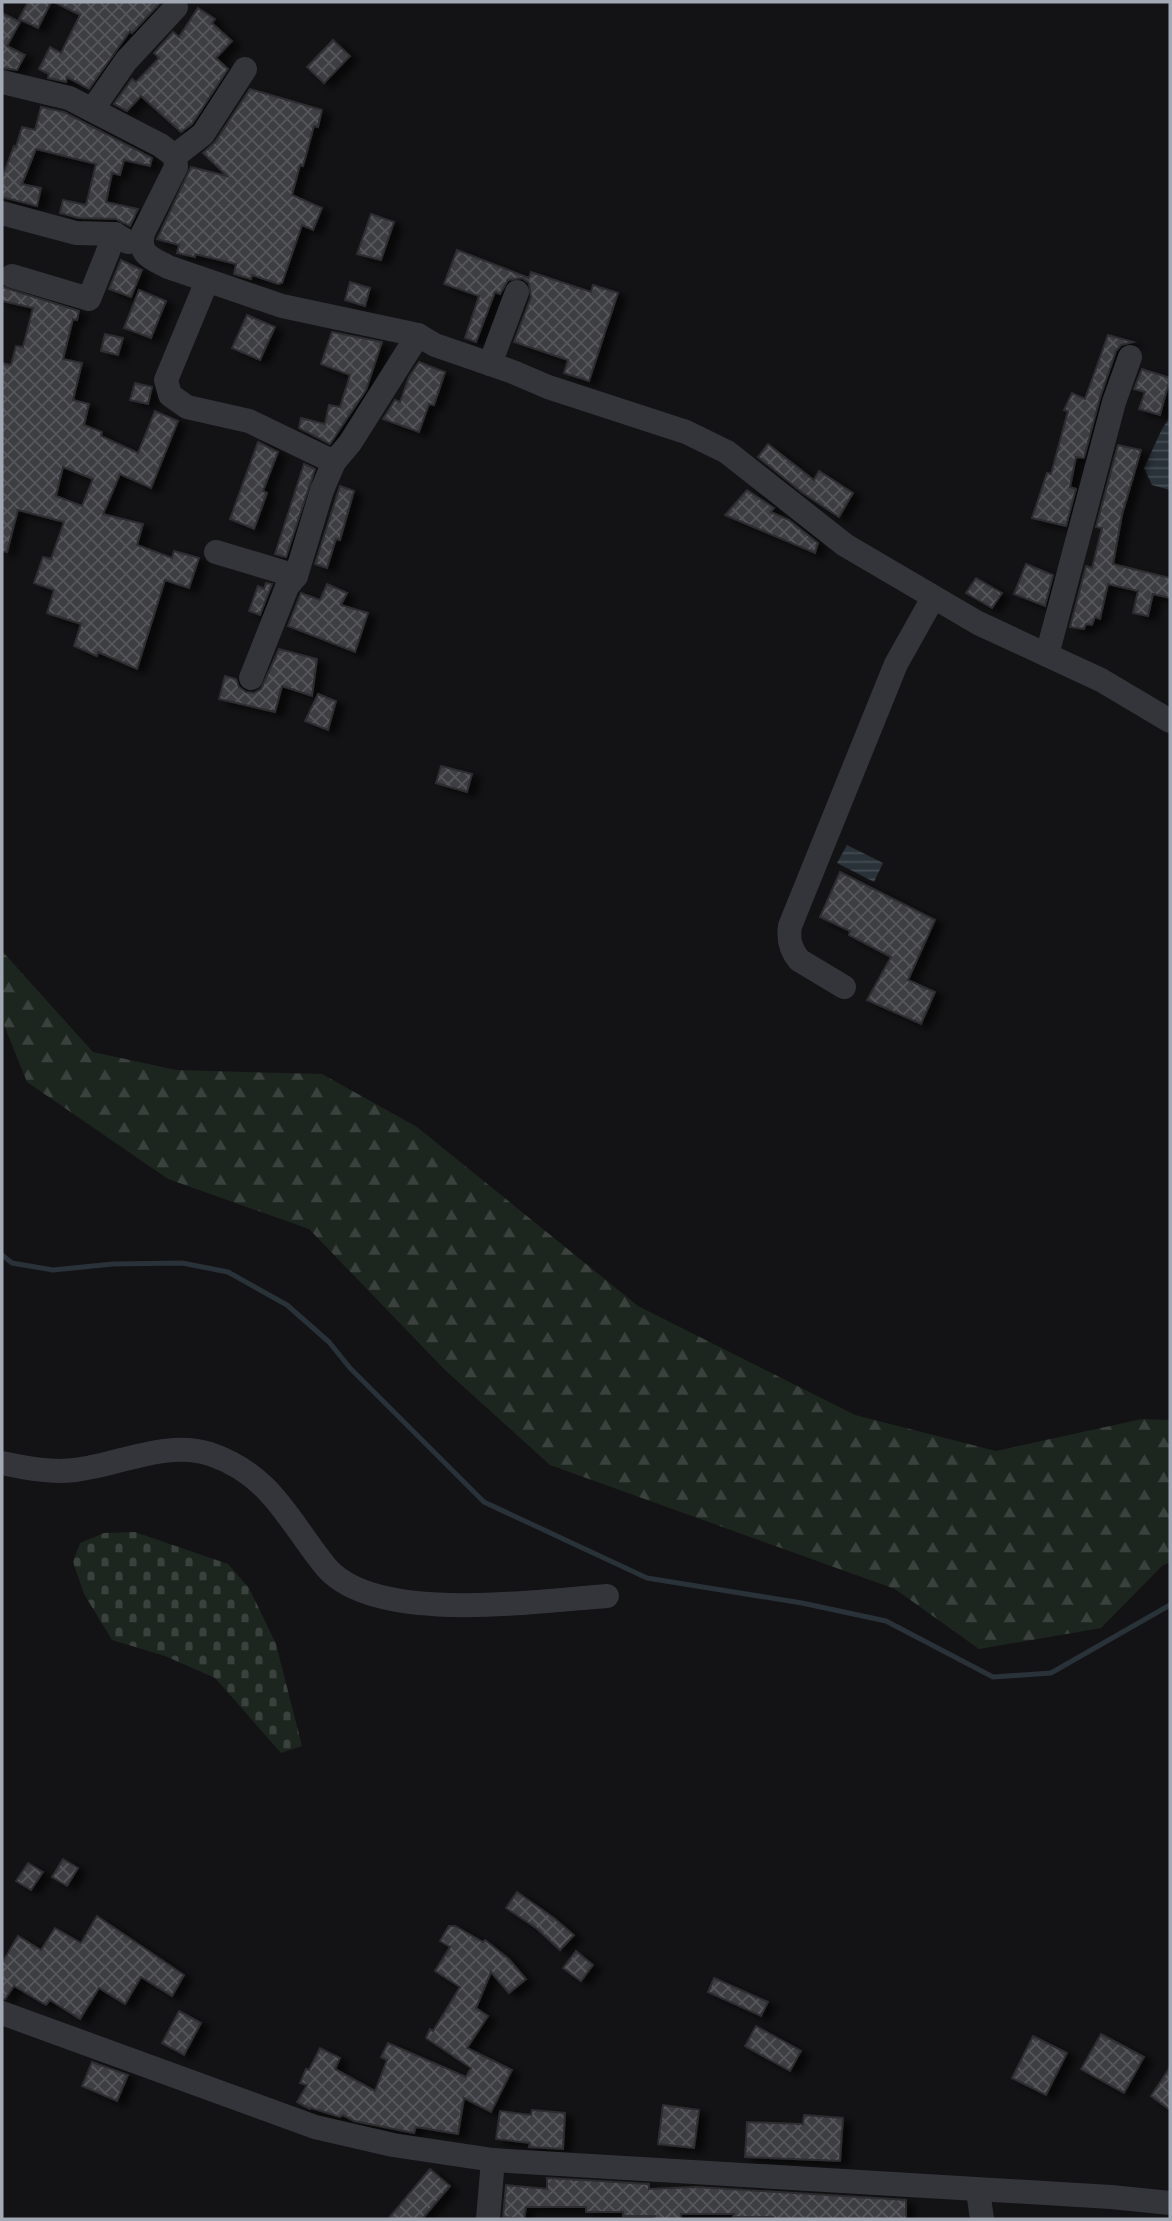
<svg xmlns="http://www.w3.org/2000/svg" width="1172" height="2221" font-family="'Fira Sans',sans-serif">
<defs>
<pattern id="forest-firs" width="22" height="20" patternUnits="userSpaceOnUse" patternTransform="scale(1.75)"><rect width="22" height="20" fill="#1d251f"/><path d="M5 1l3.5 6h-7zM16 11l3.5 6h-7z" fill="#3b423d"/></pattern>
<pattern id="cemetery-stones" width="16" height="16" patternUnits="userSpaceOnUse" patternTransform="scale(1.75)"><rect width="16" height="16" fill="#1d251f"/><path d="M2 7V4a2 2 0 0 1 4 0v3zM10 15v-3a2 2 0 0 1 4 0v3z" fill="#3b423d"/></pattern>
<pattern id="water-rules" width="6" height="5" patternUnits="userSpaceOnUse" patternTransform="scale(1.75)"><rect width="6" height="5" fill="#293139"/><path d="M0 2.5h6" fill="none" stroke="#454c53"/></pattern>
<pattern id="building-cross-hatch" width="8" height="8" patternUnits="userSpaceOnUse" patternTransform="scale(1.75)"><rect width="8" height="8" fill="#3d3e42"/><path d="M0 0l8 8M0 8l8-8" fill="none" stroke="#56575b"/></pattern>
<filter id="shadow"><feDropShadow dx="8" dy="4.5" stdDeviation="3.5" flood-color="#0009"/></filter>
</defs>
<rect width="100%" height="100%" fill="#131315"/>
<polygon fill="url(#forest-firs)" points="2,951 93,1052 176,1070 322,1074 417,1127 638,1306 855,1415 996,1451 1142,1419 1170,1420 1170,1562 1162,1566 1101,1628 979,1649 895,1589 550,1465 445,1370 309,1229 168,1179 27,1082 2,1020"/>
<polygon fill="url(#cemetery-stones)" points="135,1532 228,1564 249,1588 276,1644 302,1746 281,1753 215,1678 165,1656 112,1640 84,1594 73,1562 80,1543 104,1533"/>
<g fill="url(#water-rules)">
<polygon points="1170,416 1170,490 1152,485 1144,468 1161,431"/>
<polygon points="847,845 883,863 874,882 837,863"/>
</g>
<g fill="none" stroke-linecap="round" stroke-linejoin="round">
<polyline stroke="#293139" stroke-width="5" points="2,1255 12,1263 53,1270 113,1264 182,1263 228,1272 287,1305 329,1342 350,1368 484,1502 647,1578 802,1603 886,1621 993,1677 1051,1673 1170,1605"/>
</g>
<g fill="url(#building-cross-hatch)" stroke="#2d2d31" stroke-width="2" fill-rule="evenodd" filter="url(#shadow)">
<polygon points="28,2 51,2 38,28 19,19"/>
<polygon points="54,2 161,2 132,33 130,31 89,89 67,77 66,82 48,78 49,74 39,69 50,47 61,53 80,15"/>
<polygon points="198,8 215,19 212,23 232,41 216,58 228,69 192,124 181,132 141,96 127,111 114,104 132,79 136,82 159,58 154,53 173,32 179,37"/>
<polygon points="2,13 20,22 7,46 25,55 17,70 2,68"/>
<polygon points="333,40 350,56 324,83 307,67"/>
<polygon points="250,89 322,110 318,127 314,126 303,166 300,165 292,195 322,208 313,230 302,225 282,283 278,284 252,275 251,279 234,274 236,264 195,254 195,257 177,253 179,245 157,239 191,167 227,176 203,153 215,142"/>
<polygon points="41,107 64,112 152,158 150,166 124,160 120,175 112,173 106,202 138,209 130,226 116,219 79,218 60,213 63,200 86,205 96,164 36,149 22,184 41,188 37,206 2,197 2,178 14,146 16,147 22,127 35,130"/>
<polygon points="371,214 394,222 381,260 357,254"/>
<polygon points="457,250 529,278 531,272 591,292 593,285 618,293 589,381 564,373 568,360 514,342 531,297 529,283 522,278 508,280 500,294 495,292 476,342 465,338 479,296 444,284"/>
<polygon points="121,260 142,270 131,297 109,289"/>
<polygon points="350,282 370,288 365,306 345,300"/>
<path d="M2,287L79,311L77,320L73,319L63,359L82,363L73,400L89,404L84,425L102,432L101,436L138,453L155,411L178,421L151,488L120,474L103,514L143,524L137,545L172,558L174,551L199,558L189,588L165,580L137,669L98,652L97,656L74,646L81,624L47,613L54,590L34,583L43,557L51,559L64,522L18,510L7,552L2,551V363L11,365L16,346L23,347L33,308L2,301ZM63,467L93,479L82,506L56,496Z"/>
<polygon points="139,290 166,301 151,338 124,328"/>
<polygon points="247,315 275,327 260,360 232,348"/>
<polygon points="332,332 382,342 366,390 330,444 299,428 301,418 325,424 329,405 340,407 350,375 321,364"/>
<polygon points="105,334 123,338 118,355 101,351"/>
<polygon points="1108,335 1133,342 1121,345 1116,351 1100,398 1084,458 1076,457 1070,487 1076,489 1066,526 1032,518 1047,473 1051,474 1068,411 1064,410 1072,393 1085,399"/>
<polygon points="419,362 445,372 434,405 429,404 419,432 383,419 395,400 400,402 409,377"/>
<polygon points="1142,369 1170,378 1160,415 1139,409 1145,392 1134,389"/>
<polygon points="135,383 152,387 148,404 130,400"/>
<polygon points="258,442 278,452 263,491 267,493 254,529 230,519"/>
<polygon points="768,444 814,480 819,471 853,493 839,517 803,493 758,457"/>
<polygon points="1118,445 1141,450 1122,515 1113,564 1170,578 1170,598 1153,594 1148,616 1133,613 1138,591 1108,584 1100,619 1095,617 1092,625 1086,624 1084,629 1070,627 1086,566 1092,568 1102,528 1096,527"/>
<polygon points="304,464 315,469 286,557 275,554"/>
<polygon points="340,486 354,491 340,540 336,539 327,568 315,564"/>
<polygon points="747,490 774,508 771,512 789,520 818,543 815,553 725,515"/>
<polygon points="1026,564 1053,575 1045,606 1014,594"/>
<polygon points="976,578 1002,593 992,608 966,593"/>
<polygon points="266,583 272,584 260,615 249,611 258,586 264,589"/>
<polygon points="327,584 347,593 341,605 368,613 355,652 288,626 301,593 320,600"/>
<polygon points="279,649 317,659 312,696 282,686 275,712 219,699 225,676 236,679 239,687 246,692 254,693 261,689"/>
<polygon points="318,694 336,701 328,730 305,721"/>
<polygon points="441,766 472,774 467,792 436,783"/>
<polygon points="840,872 935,920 908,980 935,992 921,1024 867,1000 891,957 849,935 850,931 820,917"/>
<polygon points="63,1859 78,1868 67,1886 52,1877"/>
<polygon points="28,1863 43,1872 31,1890 16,1881"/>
<polygon points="517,1892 554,1918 574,1935 560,1950 536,1928 506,1908"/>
<polygon points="97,1916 184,1975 172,1996 141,1977 125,2004 99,1988 80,2019 50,2000 46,2005 14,1986 5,1999 2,1998 2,1963 18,1936 41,1950 55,1928 81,1943"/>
<polygon points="449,1926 455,1926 483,1942 485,1940 509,1959 526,1979 509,1993 491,1972 476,2008 488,2016 467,2048 512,2070 491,2112 464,2098 458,2134 416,2127 414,2133 354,2121 343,2115 340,2117 311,2108 310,2109 297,2102 307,2085 300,2083 306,2069 309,2070 320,2048 340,2058 335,2069 375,2091 387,2060 381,2057 388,2043 466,2077 471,2068 426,2038 430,2029 433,2031 460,1987 435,1971 450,1947 440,1941"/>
<polygon points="576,1951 593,1965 581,1981 563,1968"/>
<polygon points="714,1978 768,2002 761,2016 708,1992"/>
<polygon points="179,2011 201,2023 184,2055 162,2043"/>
<polygon points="756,2026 801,2051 790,2071 745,2046"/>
<polygon points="1101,2034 1144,2057 1124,2093 1081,2069"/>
<polygon points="1033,2036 1067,2053 1046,2095 1012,2078"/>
<polygon points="92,2062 128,2075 117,2101 82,2086"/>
<polygon points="1170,2067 1170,2110 1151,2096"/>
<polygon points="663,2105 699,2110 694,2148 658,2144"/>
<polygon points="532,2110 565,2113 563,2149 529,2147 530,2143 496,2139 500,2111 531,2115"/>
<polygon points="804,2115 843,2118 840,2161 745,2157 747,2122 803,2124"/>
<polygon points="430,2169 450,2186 422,2219 388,2219"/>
<polygon points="547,2178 649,2184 649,2189 696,2187 906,2200 906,2219 773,2219 773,2217 733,2217 734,2214 681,2214 681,2219 655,2219 655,2216 623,2216 623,2212 586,2212 586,2207 526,2207 524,2219 503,2217 506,2185 547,2189"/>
</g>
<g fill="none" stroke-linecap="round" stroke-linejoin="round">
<g stroke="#34353a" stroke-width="24">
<path d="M2,82L69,98L160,145L175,156L176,167L143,233C138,255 151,258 168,267L282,306L418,335L435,345L513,372L548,387L686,432L727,452L845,545L978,623L1101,680L1170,721"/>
<polyline points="92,110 126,61 176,7"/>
<polyline points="175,156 203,134 245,69"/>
<polyline points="2,213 76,233 115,234 128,242"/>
<polyline points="12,276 89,299 115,234"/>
<polyline points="207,281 166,380 170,395 187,407 249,421 334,462"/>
<polyline points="490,364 517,292"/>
<polyline points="216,552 296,576"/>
<polyline points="1047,655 1114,402 1130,357"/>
<polyline points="251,678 287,587 296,576 322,490 334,462 350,443 418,335"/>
<path d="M844,987L799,960C790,949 788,939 790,926L896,664L933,598"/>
<path d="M2,1463C27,1468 50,1473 75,1470C119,1465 165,1440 210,1454C272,1475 289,1522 326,1567C375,1625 537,1601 607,1596"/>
<polyline points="2,2013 315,2127 393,2145 493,2160 1111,2197 1170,2203"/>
<polyline points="978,2191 982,2219"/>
<polyline points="488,2219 493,2160"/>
</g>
</g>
<rect width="1172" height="2221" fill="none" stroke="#a4a9b6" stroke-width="7"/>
</svg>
